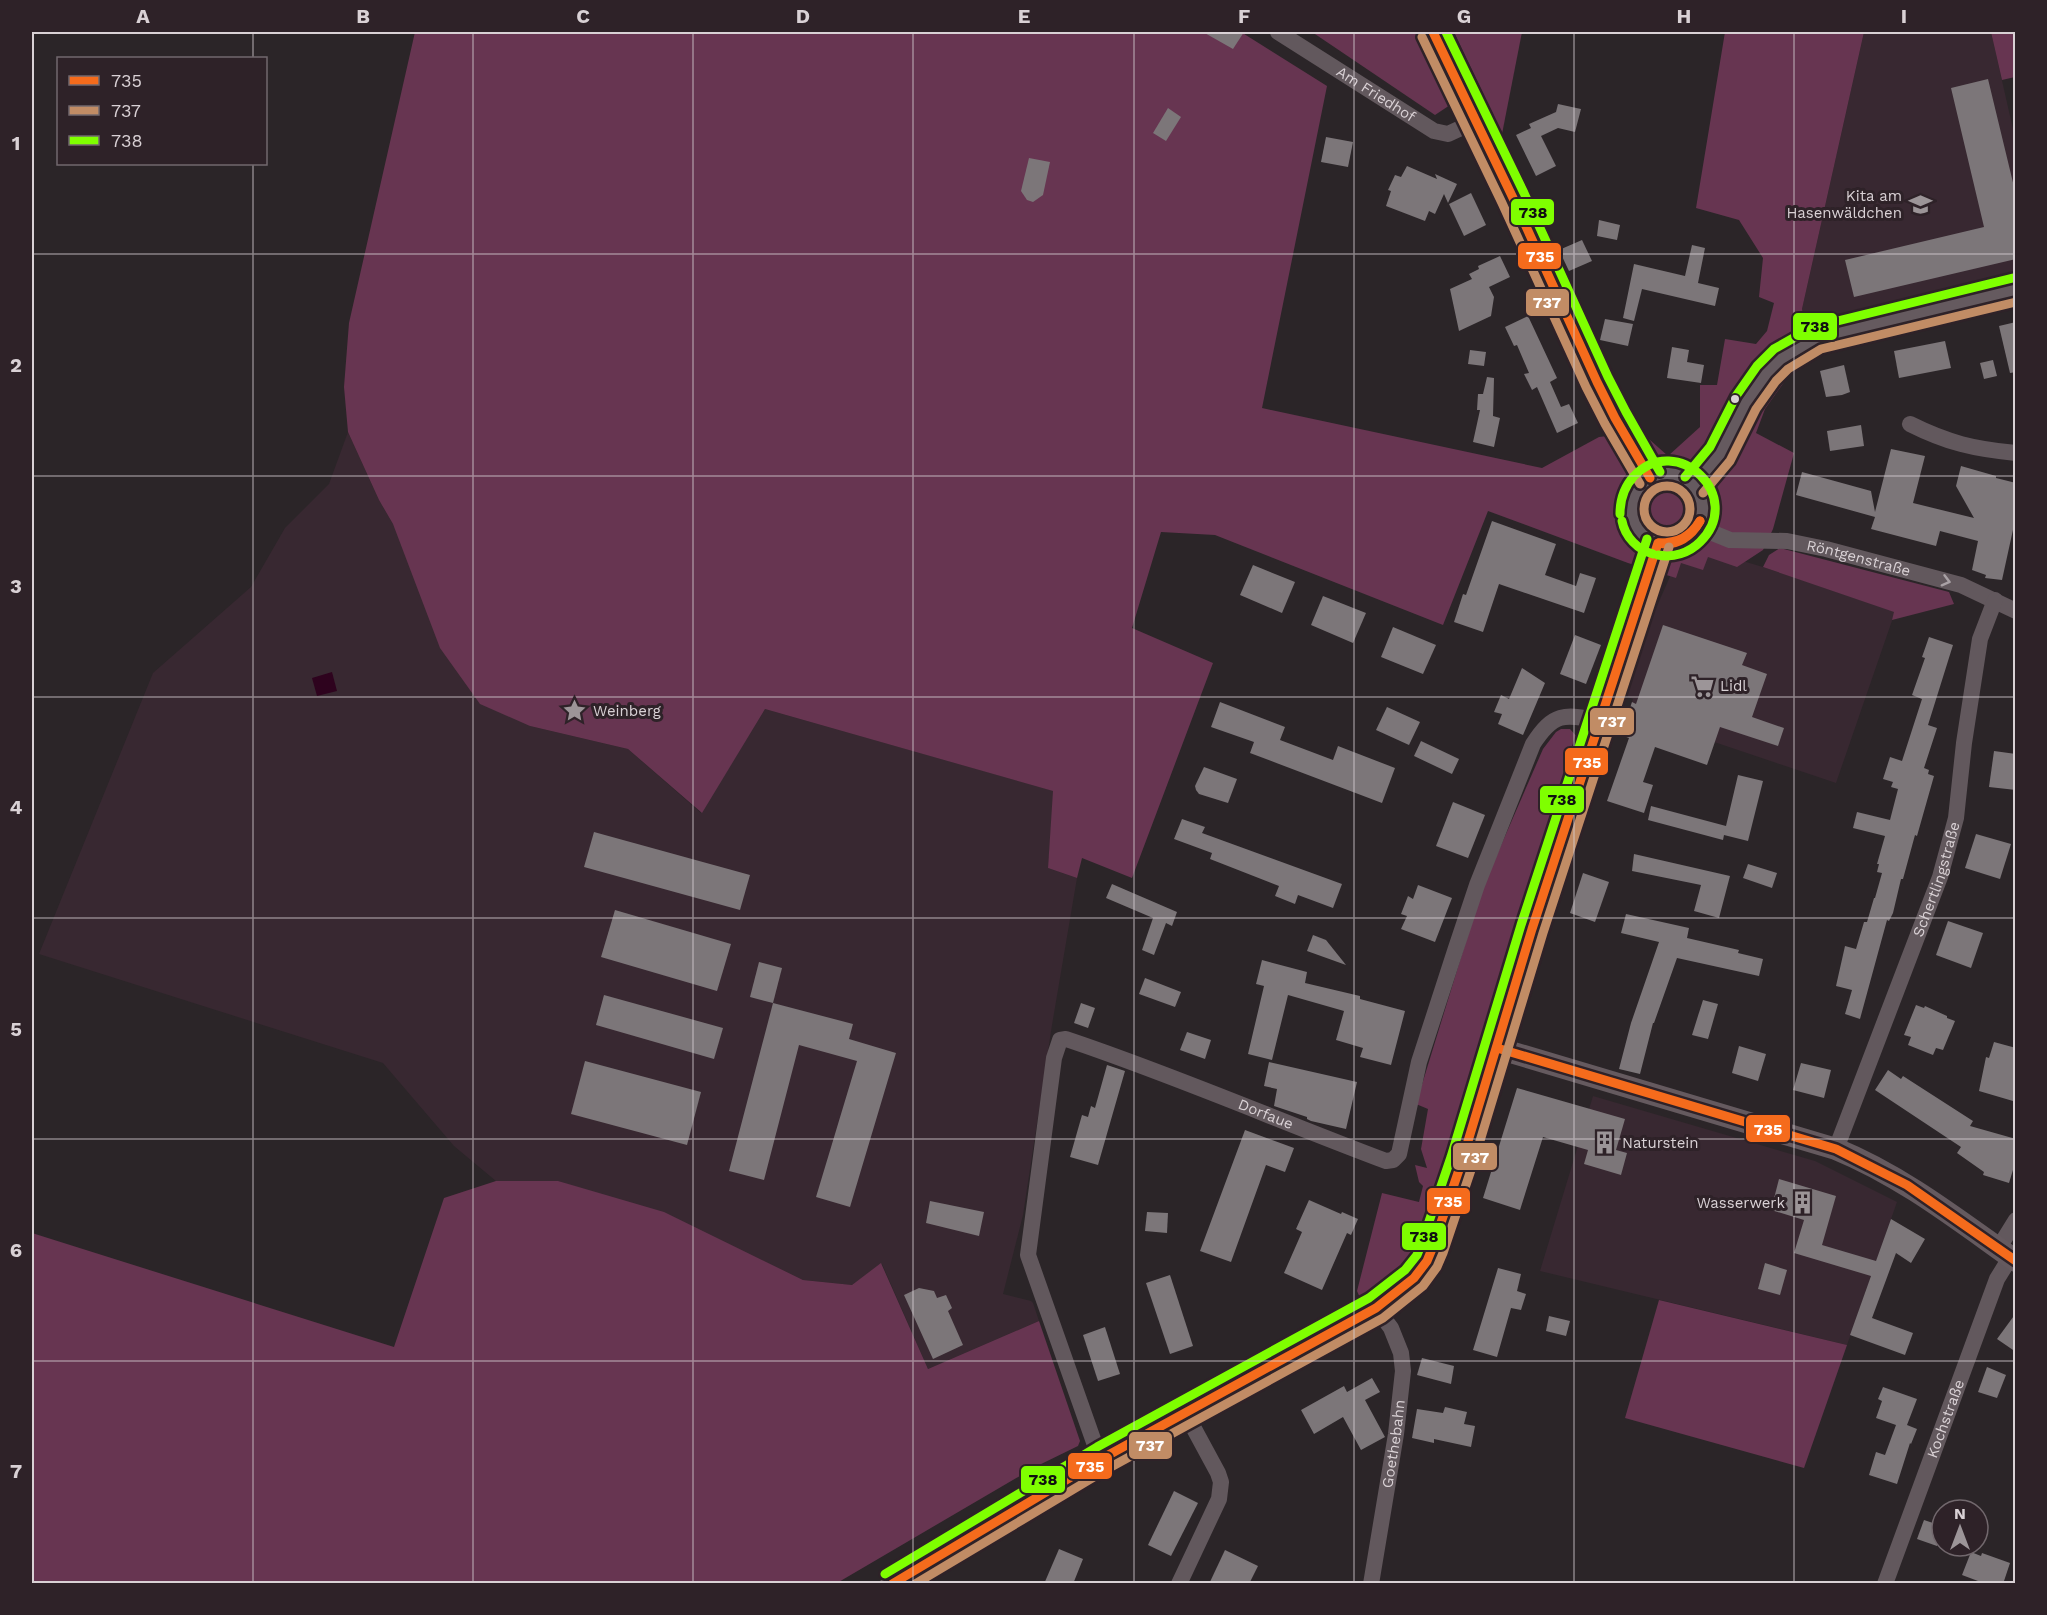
<svg xmlns="http://www.w3.org/2000/svg" width="2047" height="1615" font-family="'Work Sans',sans-serif">
<rect width="100%" height="100%" fill="#2b2528"/>
<g fill="#382831">
<polygon points="1864,32 1991,32 2015,138 2015,273 1805,322 1802,309"/>
<polygon points="348,432 379,500 393,524 530,726 628,749 701,813 765,709 1054,791 1048,868 1077,878 1052,1025 1023,1215 1003,1294 1031,1301 1033,1303 1039,1321 928,1369 882,1264 852,1285 803,1280 757,1258 558,1181 496,1181 454,1146 383,1063 39,954 153,673 251,587 285,528 329,484"/>
<polygon points="1709,551 1763,567 1895,612 1836,783 1628,713 1633,699 1623,695 1642,640 1672,572 1679,562"/>
<polygon points="1593,1096 1815,1161 1897,1202 1847,1345 1540,1271"/>
</g>
<g fill="#673551">
<polygon points="415,32 1241,32 1327,86 1262,408 1542,468 1599,437 1641,432 1668,456 1700,427 1700,385 1717,385 1725,339 1756,344 1767,331 1774,303 1759,297 1763,258 1739,220 1696,208 1725,32 1864,32 1802,309 1805,322 1787,378 1765,409 1756,433 1794,453 1773,529 1763,550 1737,567 1708,557 1703,570 1681,563 1676,578 1628,563 1488,511 1443,625 1215,535 1161,532 1132,628 1213,663 1132,878 1082,858 1077,878 1048,868 1053,791 765,709 702,813 628,749 530,726 480,704 440,648 393,524 379,500 348,432 344,387 349,323"/>
<polygon points="1312,32 1415,32 1450,105 1435,115"/>
<polygon points="1454,32 1522,32 1502,134"/>
<polygon points="1991,32 2015,32 2015,77 2002,80"/>
<polygon points="1780,548 1949,592 1954,604 1892,620 1894,612 1763,567 1769,555"/>
<path d="M1561,729H1570L1578,738L1420,1243C1404,1274 1393,1281 1365,1301L1361,1300L1357,1291L1382,1193L1419,1202L1423,1186L1419,1182L1415,1165L1427,1168L1421,1149L1428,1109L1416,1104L1482,889L1543,749L1556,732Z"/>
<polygon points="496,1181 558,1181 664,1212 803,1280 852,1285 881,1263 928,1369 1039,1321 1080,1441 1078,1446 1035,1467 837,1583 32,1583 32,1233 394,1347 444,1198"/>
<polygon points="1659,1300 1847,1345 1804,1468 1625,1418"/>
</g>
<polygon fill="#2e031e" points="332,672 337,691 317,696 312,678"/>
<g fill="#7c7679">
<polygon points="1203,32 1244,32 1233,49"/>
<polygon points="1988,79 2016,195 2016,259 1854,297 1845,260 1984,227 1951,88"/>
<polygon points="1558,104 1581,109 1575,132 1558,128 1541,136 1556,166 1536,176 1516,135 1531,128 1529,124 1556,112"/>
<polygon points="1168,108 1181,117 1166,141 1153,133"/>
<polygon points="1326,137 1353,142 1348,167 1321,162"/>
<polygon points="1029,158 1050,162 1043,195 1033,202 1027,200 1021,191"/>
<polygon points="1407,166 1437,179 1435,174 1457,184 1448,203 1444,194 1435,214 1429,211 1425,221 1386,206 1391,191 1388,190 1395,175 1401,177"/>
<polygon points="1471,193 1486,225 1464,236 1449,204"/>
<polygon points="1599,220 1620,225 1617,240 1597,236"/>
<polygon points="1582,240 1592,261 1569,271 1559,250"/>
<polygon points="1692,245 1705,248 1698,283 1719,288 1715,306 1642,289 1634,321 1623,318 1634,264 1685,276"/>
<polygon points="1500,256 1510,277 1489,287 1494,297 1491,316 1459,331 1450,289 1472,279 1469,274 1479,269 1478,266"/>
<polygon points="1528,316 1557,378 1550,382 1561,407 1569,404 1578,423 1557,433 1537,387 1532,390 1524,374 1529,373 1517,345 1514,346 1505,327"/>
<polygon points="1605,319 1633,324 1628,346 1600,340"/>
<polygon points="2016,322 2016,372 2010,373 1999,326"/>
<polygon points="1945,341 1951,368 1899,378 1894,351"/>
<polygon points="1672,347 1689,350 1687,362 1704,365 1701,383 1667,378"/>
<polygon points="1470,350 1486,352 1484,366 1468,364"/>
<polygon points="1993,360 1997,376 1984,379 1980,363"/>
<polygon points="1844,365 1850,392 1842,395 1826,397 1820,371"/>
<polygon points="1487,377 1494,378 1493,416 1500,418 1494,447 1473,442 1480,410 1477,410 1478,394 1483,394"/>
<polygon points="1861,425 1864,446 1830,451 1827,431"/>
<polygon points="1891,449 1925,456 1913,503 1974,518 1956,486 1961,466 1996,476 1996,478 2016,483 2016,516 2002,580 1985,578 1986,575 1972,570 1978,541 1940,531 1936,546 1871,529 1875,517 1796,495 1802,472 1871,491 1875,512"/>
<polygon points="1492,521 1556,544 1545,575 1576,586 1580,573 1596,578 1584,613 1499,584 1483,632 1454,622 1463,594 1466,595"/>
<polygon points="1253,565 1295,582 1282,613 1240,595"/>
<polygon points="1323,596 1366,613 1353,643 1311,625"/>
<polygon points="1663,625 1747,653 1742,665 1767,674 1752,717 1784,728 1778,746 1720,727 1707,765 1655,747 1643,782 1653,785 1644,813 1607,801 1629,738 1621,735 1632,702 1636,704"/>
<polygon points="1393,627 1436,645 1423,674 1381,657"/>
<polygon points="1575,635 1601,645 1586,684 1560,674"/>
<polygon points="1929,637 1953,645 1928,725 1937,728 1924,768 1929,770 1928,774 1934,776 1917,836 1915,835 1903,879 1901,879 1893,913 1889,921 1887,920 1860,1019 1845,1014 1852,990 1836,986 1845,946 1856,949 1864,922 1867,922 1874,898 1875,898 1882,873 1877,872 1879,864 1877,864 1885,836 1853,828 1857,812 1890,820 1898,789 1891,787 1893,782 1883,779 1890,757 1902,761 1922,699 1912,695 1925,658 1922,657"/>
<polygon points="1522,668 1545,683 1523,735 1498,724 1502,714 1494,712 1501,695 1509,699"/>
<polygon points="1220,702 1285,727 1280,740 1333,760 1338,746 1395,768 1382,803 1250,753 1254,742 1211,727"/>
<polygon points="1387,707 1420,722 1409,745 1376,730"/>
<polygon points="1421,741 1459,759 1452,774 1414,756"/>
<polygon points="1994,751 2016,754 2016,790 1989,787"/>
<polygon points="1204,767 1237,779 1228,803 1199,794 1196,790 1195,786"/>
<polygon points="1738,775 1763,781 1748,841 1724,835 1723,840 1648,820 1651,806 1726,826"/>
<polygon points="1453,802 1485,815 1468,858 1436,846"/>
<polygon points="1182,819 1205,827 1202,833 1342,884 1333,908 1298,895 1295,904 1275,896 1279,886 1210,859 1212,853 1174,839"/>
<polygon points="594,832 750,875 740,910 584,867"/>
<polygon points="1976,834 2011,844 2000,879 1965,868"/>
<polygon points="1634,854 1730,876 1719,918 1694,911 1701,885 1632,871"/>
<polygon points="1748,864 1777,873 1772,888 1743,878"/>
<polygon points="1583,873 1609,882 1595,922 1570,913"/>
<polygon points="1112,884 1177,912 1172,926 1166,923 1154,955 1142,950 1153,918 1106,898"/>
<polygon points="1418,885 1452,898 1435,942 1401,929 1407,916 1401,914 1408,896 1413,899"/>
<polygon points="615,910 731,944 717,991 601,957"/>
<polygon points="1626,914 1689,928 1687,938 1739,950 1738,953 1763,959 1759,976 1677,958 1654,1023 1653,1023 1640,1074 1619,1069 1631,1023 1659,942 1621,933"/>
<polygon points="1948,921 1983,933 1971,968 1936,955"/>
<polygon points="1313,935 1326,940 1346,965 1307,951"/>
<polygon points="1262,960 1307,972 1305,983 1360,996 1360,999 1405,1011 1391,1065 1360,1057 1363,1048 1336,1040 1344,1011 1288,995 1272,1060 1248,1054 1264,986 1256,984"/>
<polygon points="759,962 782,968 773,1003 750,997"/>
<polygon points="1145,978 1181,992 1175,1007 1139,994"/>
<polygon points="604,995 723,1028 714,1059 596,1025"/>
<polygon points="1703,1000 1718,1004 1708,1039 1692,1035"/>
<polygon points="773,1003 853,1024 849,1039 896,1053 850,1207 816,1197 857,1061 799,1045 764,1180 729,1171"/>
<polygon points="1081,1003 1095,1008 1088,1028 1074,1023"/>
<polygon points="1916,1005 1924,1008 1925,1006 1947,1016 1947,1018 1955,1021 1943,1050 1936,1048 1933,1055 1908,1045 1911,1037 1904,1035"/>
<polygon points="1187,1032 1211,1040 1205,1059 1180,1050"/>
<polygon points="1994,1042 2016,1048 2016,1092 2013,1101 1979,1091 1986,1057 1989,1058"/>
<polygon points="1739,1046 1766,1054 1758,1081 1732,1073"/>
<polygon points="585,1061 701,1092 687,1145 571,1114"/>
<polygon points="1269,1062 1357,1082 1346,1129 1311,1121 1307,1119 1307,1117 1274,1106 1277,1089 1264,1086"/>
<polygon points="1801,1063 1831,1070 1824,1098 1793,1090"/>
<polygon points="1107,1065 1125,1071 1098,1165 1070,1157 1082,1115 1088,1117 1091,1106 1095,1108"/>
<polygon points="1888,1070 1901,1079 1903,1076 1973,1121 1970,1126 2016,1139 2016,1160 2009,1183 1983,1175 1984,1172 1957,1153 1961,1147 1875,1090"/>
<polygon points="1517,1088 1625,1119 1616,1150 1627,1153 1621,1175 1584,1164 1588,1150 1543,1137 1520,1210 1483,1198"/>
<polygon points="1245,1130 1294,1148 1285,1172 1266,1165 1231,1262 1200,1251"/>
<polygon points="1779,1179 1836,1196 1822,1245 1876,1261 1891,1219 1925,1239 1911,1263 1896,1253 1872,1318 1913,1333 1905,1355 1850,1335 1871,1276 1794,1253 1804,1220 1771,1210"/>
<polygon points="1309,1200 1341,1214 1342,1212 1358,1219 1351,1235 1347,1233 1322,1290 1284,1273 1302,1232 1296,1229"/>
<polygon points="930,1201 984,1212 979,1236 926,1223"/>
<polygon points="1147,1212 1168,1213 1167,1233 1145,1231"/>
<polygon points="1765,1263 1787,1270 1780,1295 1758,1289"/>
<polygon points="1498,1268 1521,1274 1517,1291 1526,1294 1521,1310 1511,1308 1497,1357 1473,1350"/>
<polygon points="1170,1275 1193,1346 1170,1354 1146,1283"/>
<polygon points="919,1288 934,1291 937,1298 946,1295 952,1308 948,1311 963,1345 933,1359 904,1295"/>
<polygon points="2016,1313 2016,1352 1997,1339"/>
<polygon points="1549,1316 1570,1321 1566,1336 1546,1331"/>
<polygon points="1105,1327 1120,1374 1098,1381 1083,1335"/>
<polygon points="1422,1358 1454,1366 1451,1384 1417,1375"/>
<polygon points="1987,1367 2006,1375 1997,1398 1978,1392"/>
<polygon points="1372,1378 1380,1392 1365,1400 1385,1437 1361,1450 1343,1417 1314,1434 1301,1410 1344,1386 1347,1392"/>
<polygon points="1883,1387 1917,1399 1907,1425 1917,1429 1911,1444 1910,1443 1897,1484 1869,1475 1876,1452 1885,1455 1896,1425 1876,1418 1882,1401 1878,1399"/>
<polygon points="1445,1407 1467,1412 1464,1424 1475,1426 1471,1447 1434,1439 1434,1443 1412,1438 1417,1409 1443,1413"/>
<polygon points="1174,1491 1198,1503 1171,1556 1148,1545"/>
<polygon points="1924,1520 1942,1526 1937,1546 1917,1539"/>
<polygon points="1059,1549 1083,1559 1073,1584 1044,1584"/>
<polygon points="1225,1550 1258,1566 1249,1584 1209,1584"/>
<polygon points="1971,1552 1981,1556 1982,1553 2010,1563 2003,1584 1986,1584 1962,1575"/>
</g>
<g fill="none" stroke-linecap="round" stroke-linejoin="round">
<g stroke="#62585d" stroke-width="16">
<path id="s1" d="M1278,32L1434,131L1448,134L1476,121"/>
<path d="M1910,424C1948,443 1974,449 2016,453"/>
<path id="s2" d="M1698,527L1730,540L1787,541L1826,549L1961,585L2016,611"/>
<path id="s3" d="M1836,1149L1940,877L1956,818L1964,743L1980,639L1995,600"/>
<polyline points="1998,1249 2016,1220"/>
<path id="s4" d="M1103,1458L1095,1445L1028,1255L1054,1058L1060,1040L1066,1039C1174,1075 1279,1121 1386,1161L1393,1160L1399,1154L1419,1062L1455,951L1477,885L1533,744C1553,713 1564,713 1599,721"/>
<polyline points="1179,1584 1219,1499 1221,1482 1218,1473 1185,1412"/>
<path id="s5" d="M1371,1584L1396,1434L1403,1371L1401,1353L1391,1328L1376,1308"/>
<path id="s6" d="M1885,1584L1997,1279L2010,1258"/>
</g>
<g stroke="#655a5f" stroke-width="22">
<polyline points="1433,32 1513,198 1597,382 1615,418 1650,478"/>
<circle cx="1667" cy="509" r="36"/>
<polyline points="1694,485 1720,454 1746,403 1767,373 1780,359 1817,338 2016,290"/>
<path d="M1497,1048L1836,1149C1902,1176 1958,1220 2016,1261"/>
<polyline points="891,1584 1103,1458 1376,1308 1414,1278 1427,1261 1432,1249 1462,1161 1532,929 1658,543"/>
</g>
<defs>
<g id="bus-1">
<polyline points="1433,32 1513,198 1597,382 1615,418 1650,478"/>
<path d="M1659,543C1677,547 1692,536 1700,521"/>
<path d="M1659,543C1678,543 1690,537 1700,521"/>
<polyline points="1497,1048 1836,1149 1907,1185 2016,1261"/>
<polyline points="892,1584 1103,1458 1376,1308 1414,1278 1427,1261 1432,1249 1462,1161 1532,929 1658,543"/>
</g>
<g id="bus-2">
<polyline points="1422,37 1502,203 1586,387 1605,424 1640,484"/>
<circle cx="1667" cy="509" r="23"/>
<polyline points="1703,493 1730,461 1756,409 1776,381 1788,369 1821,349 2016,302"/>
<polyline points="915,1584 1109,1468 1383,1318 1423,1286 1437,1267 1443,1253 1473,1164 1543,933 1669,547"/>
</g>
<g id="bus-3">
<polyline points="1446,32 1524,193 1608,377 1626,412 1660,472"/>
<polyline points="1685,477 1710,447 1736,396 1757,366 1774,349 1813,327 2013,278"/>
<path d="M1620,514C1620,500 1624,487 1634,476C1677,431 1746,497 1700,542C1689,553 1673,558 1658,555"/>
<path d="M1622,521C1625,537 1638,550 1653,554"/>
<polyline points="885,1574 1097,1447 1369,1298 1405,1270 1417,1255 1421,1245 1451,1157 1521,925 1647,539"/>
</g>
</defs>
<use href="#bus-1" stroke="#2e2228" stroke-width="14"/>
<use href="#bus-2" stroke="#2e2228" stroke-width="14"/>
<use href="#bus-3" stroke="#2e2228" stroke-width="14"/>
<use href="#bus-1" stroke="#f56b1c" stroke-width="9"/>
<use href="#bus-2" stroke="#c18c65" stroke-width="9"/>
<use href="#bus-3" stroke="#7fff00" stroke-width="9"/>
</g>
<defs><path id="oneway-chevron" d="M-2-3.5L2.5 0L-2 3.5" fill="none" stroke-width="1.6" stroke-linecap="round" stroke-linejoin="round" transform="scale(1.5)"/></defs>
<use stroke="#a9a1a5" href="#oneway-chevron" transform="translate(1946 581) rotate(15)"/>
<path fill="none" stroke="#d9d1d5" stroke-width="1.5" stroke-opacity="0.55" d="M253,32V58M473,32V1584M693,32V1584M913,32V1584M1134,32V1584M1354,32V1584M1574,32V1584M1794,32V1584M253,164V1584M32,254H2016M32,476H2016M32,697H2016M32,918H2016M32,1139H2016M32,1361H2016"/>
<defs>
<symbol id="school-bare" viewBox="-9 -9 18 18"><path d="M0-5L7-2L0 1L-7-2ZM-4 1L0 2.5L4 1V4Q0 6-4 4Z" fill="#9c9598" stroke="#2e2228" stroke-width="2.5" paint-order="stroke"/></symbol>
<symbol id="supermarket-bare" viewBox="-9 -9 18 18"><path d="M-6-5.5h2.5l.6 2H6L4.5 2H-2.5L-4.4-4H-6ZM-1.5 3.2a1.3 1.3 0 1 0 .1 0ZM3 3.2a1.3 1.3 0 1 0 .1 0Z" fill="#9c9598" stroke="#2e2228" stroke-width="2.5" paint-order="stroke"/></symbol>
<symbol id="sight-bare" viewBox="-9 -9 18 18"><path d="M0-6L1.8-2.2L6-1.7L2.9 1.2L3.7 5.4L0 3.3L-3.7 5.4L-2.9 1.2L-6-1.7L-1.8-2.2Z" fill="#9c9598" stroke="#2e2228" stroke-width="2.5" paint-order="stroke"/></symbol>
<symbol id="building-bare" viewBox="-9 -9 18 18"><path d="M-4-6H4V6H1V3H-1V6H-4ZM-2.5-4.3h1.7v1.8h-1.7ZM.8-4.3h1.7v1.8H.8ZM-2.5-1h1.7V.8h-1.7ZM.8-1h1.7V.8H.8Z" fill="#9c9598" stroke="#2e2228" stroke-width="2.5" paint-order="stroke"/></symbol>
</defs>
<g fill-rule="evenodd">
<use href="#school-bare" x="1904" y="188" width="33" height="33"/>
<use href="#supermarket-bare" x="1686" y="670" width="33" height="33"/>
<use href="#sight-bare" x="558" y="694" width="33" height="33"/>
<use href="#building-bare" x="1588" y="1126" width="33" height="33"/>
<use href="#building-bare" x="1786" y="1186" width="33" height="33"/>
</g>
<circle fill="#d9d1d5" stroke="#2e2228" stroke-width="2" cx="1735" cy="399" r="5"/>
<g text-anchor="middle" dominant-baseline="central" stroke-width="6" stroke-linejoin="round" paint-order="stroke">
<g font-size="15" fill="#d9d1d5" stroke="#2e2228">
<text stroke="none"><textPath href="#s1" startOffset="116">Am Friedhof</textPath></text>
<text stroke="none"><textPath href="#s2" startOffset="165">Röntgenstraße</textPath></text>
<text stroke="none"><textPath href="#s3" startOffset="288">Schertlingstraße</textPath></text>
<text stroke="none"><textPath href="#s4" startOffset="654">Dorfaue</textPath></text>
<text stroke="none"><textPath href="#s6" startOffset="176">Kochstraße</textPath></text>
<text stroke="none"><textPath href="#s5" startOffset="142">Goethebahn</textPath></text>
</g>
<g font-size="15" fill="#d9d1d5" stroke="#2e2228" text-anchor="start">
<text x="1902" y="196" text-anchor="end">Kita am<tspan x="1902" dy="17">Hasenwäldchen</tspan></text>
<text x="1720" y="686">Lidl</text>
<text x="593" y="711">Weinberg</text>
<text x="1622" y="1143">Naturstein</text>
<text x="1785" y="1203" text-anchor="end">Wasserwerk</text>
</g>
</g>
<g stroke="#2e2228" stroke-width="2">
<rect x="1510" y="198" width="45" height="28" rx="6" fill="#7fff00"/>
<rect x="1517" y="242" width="45" height="28" rx="6" fill="#f56b1c"/>
<rect x="1525" y="288" width="45" height="29" rx="6" fill="#c18c65"/>
<rect x="1792" y="312" width="46" height="29" rx="6" fill="#7fff00"/>
<rect x="1589" y="707" width="46" height="29" rx="6" fill="#c18c65"/>
<rect x="1564" y="747" width="45" height="29" rx="6" fill="#f56b1c"/>
<rect x="1539" y="785" width="46" height="29" rx="6" fill="#7fff00"/>
<rect x="1745" y="1114" width="46" height="29" rx="6" fill="#f56b1c"/>
<rect x="1452" y="1142" width="46" height="29" rx="6" fill="#c18c65"/>
<rect x="1426" y="1187" width="45" height="28" rx="6" fill="#f56b1c"/>
<rect x="1401" y="1222" width="46" height="29" rx="6" fill="#7fff00"/>
<rect x="1128" y="1431" width="45" height="29" rx="6" fill="#c18c65"/>
<rect x="1067" y="1452" width="46" height="28" rx="6" fill="#f56b1c"/>
<rect x="1020" y="1465" width="46" height="29" rx="6" fill="#7fff00"/>
</g>
<g font-size="16" text-anchor="middle" font-weight="bold" fill="#fff">
<text x="1540" y="262">735</text>
<text x="1547" y="308">737</text>
<text x="1612" y="727">737</text>
<text x="1587" y="768">735</text>
<text x="1768" y="1135">735</text>
<text x="1475" y="1163">737</text>
<text x="1448" y="1207">735</text>
<text x="1150" y="1451">737</text>
<text x="1090" y="1472">735</text>
</g>
<g font-size="16" text-anchor="middle" font-weight="bold" fill="#111">
<text x="1533" y="218">738</text>
<text x="1815" y="332">738</text>
<text x="1562" y="805">738</text>
<text x="1424" y="1242">738</text>
<text x="1043" y="1485">738</text>
</g>
<rect width="2047" height="1615" fill="none" stroke="#2e2228" stroke-width="66"/>
<rect x="57" y="57" width="210" height="108" fill="#2e2228" stroke="#72686d" stroke-width="1.5"/>
<rect x="69" y="76" width="30" height="9" fill="#f56b1c" stroke="#72686d" stroke-width="1.5"/>
<text x="111" y="87" font-size="18" fill="#d9d1d5">735</text>
<rect x="69" y="106" width="30" height="9" fill="#c18c65" stroke="#72686d" stroke-width="1.5"/>
<text x="111" y="117" font-size="18" fill="#d9d1d5">737</text>
<rect x="69" y="136" width="30" height="9" fill="#7fff00" stroke="#72686d" stroke-width="1.5"/>
<text x="111" y="147" font-size="18" fill="#d9d1d5">738</text>
<g transform="translate(1960 1528)"><circle r="28" fill="#2e2228" stroke="#72686d" stroke-width="1.5"/>
<path d="M0-4.5L10 22L0 15L-10 22Z" fill="#9c9598"/>
<text y="-9" font-size="16" font-weight="bold" text-anchor="middle" fill="#d9d1d5">N</text>
</g>
<rect x="33" y="33" width="1981" height="1549" fill="none" stroke="#d9d1d5" stroke-width="2"/>
<g font-size="20" text-anchor="middle" font-weight="bold" fill="#d9d1d5">
<text x="143" y="23">A</text>
<text x="363" y="23">B</text>
<text x="583" y="23">C</text>
<text x="803" y="23">D</text>
<text x="1024" y="23">E</text>
<text x="1244" y="23">F</text>
<text x="1464" y="23">G</text>
<text x="1684" y="23">H</text>
<text x="1904" y="23">I</text>
<text x="16" y="150">1</text>
<text x="16" y="372">2</text>
<text x="16" y="593">3</text>
<text x="16" y="814">4</text>
<text x="16" y="1036">5</text>
<text x="16" y="1257">6</text>
<text x="16" y="1478">7</text>
</g>
</svg>
